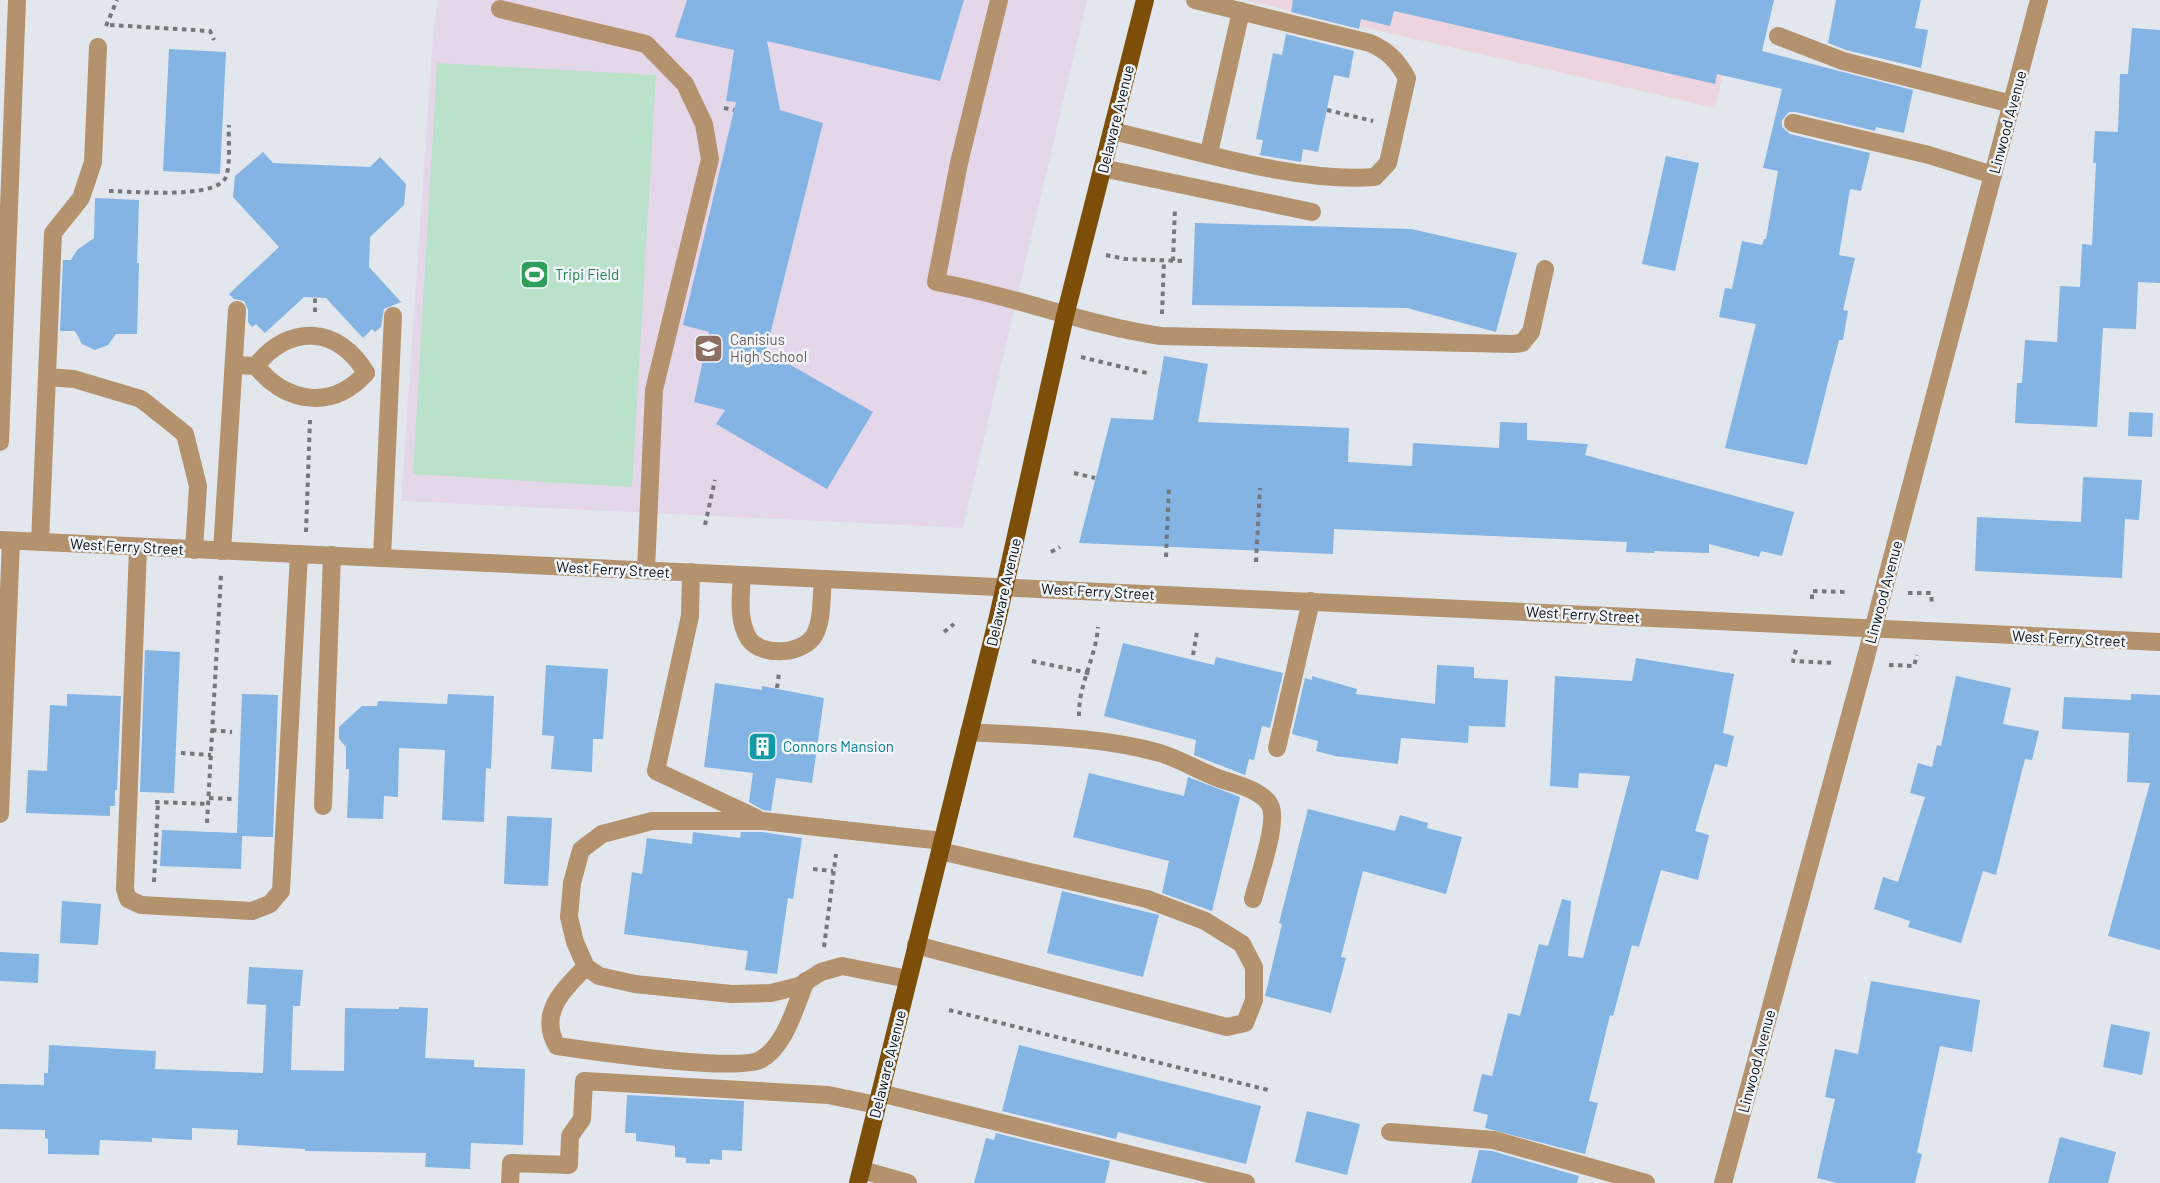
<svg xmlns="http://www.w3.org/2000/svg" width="2160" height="1183" font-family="Barlow,sans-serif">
<rect width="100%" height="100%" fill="#e2e7ed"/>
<polygon fill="#edd5df" points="1245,0 1740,0 1715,108"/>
<polygon fill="#e5d7ea" points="438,0 1087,0 963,528 401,501 433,34"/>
<polygon fill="#bae1ca" points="437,63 656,75 632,487 413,474"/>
<g fill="#84b4e3">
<polygon points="687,0 964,0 940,81 767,41 780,110 823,123 766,351 873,412 827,489 716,424 725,410 694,402 709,332 683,325 736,102 726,101 734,50 675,37"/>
<polygon points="1293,0 1774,0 1762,51 1913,90 1904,133 1876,127 1875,131 1796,112 1789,112 1782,120 1782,127 1790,134 1870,153 1861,191 1850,189 1839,255 1855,258 1843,310 1848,311 1843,340 1839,340 1807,465 1725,448 1756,324 1719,317 1725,288 1732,289 1742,241 1762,245 1764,239 1766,239 1778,171 1763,168 1782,89 1717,74 1715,84 1394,11 1390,26 1361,19 1359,29 1291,12"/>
<polygon points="1836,0 1921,0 1915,28 1928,30 1921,68 1846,50 1828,43"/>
<polygon points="2132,28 2160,30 2160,283 2138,282 2136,329 2103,328 2097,427 2015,423 2017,383 2022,383 2025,340 2057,342 2060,286 2080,287 2082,244 2092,245 2096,163 2093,163 2095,131 2118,132 2120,74 2128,74"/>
<polygon points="1286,34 1354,51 1349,78 1334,75 1318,152 1303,149 1301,162 1260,155 1263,140 1256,139 1273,53 1282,55"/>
<polygon points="169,49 226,52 220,174 163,171"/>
<polygon points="263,152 273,163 321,165 370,167 380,157 406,184 404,205 370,237 369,267 401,302 384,309 381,327 375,332 372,329 363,338 326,298 304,297 265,333 256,324 252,327 248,322 248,310 244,301 234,299 229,294 279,247 233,197 235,176"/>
<polygon points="1666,156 1699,163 1675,271 1642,264"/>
<polygon points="95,198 139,200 137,263 139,263 137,334 116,334 108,345 95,350 82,344 75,331 60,331 63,260 71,260 77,250 94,238"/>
<polygon points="1195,223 1411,229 1517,253 1496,332 1407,308 1192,305"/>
<polygon points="1164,356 1208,364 1198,422 1349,428 1348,462 1412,466 1413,443 1499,448 1500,422 1527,423 1527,440 1588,444 1585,455 1794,512 1782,556 1761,551 1759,557 1709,544 1709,553 1654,551 1654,553 1626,552 1627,542 1334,529 1333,554 1079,543 1111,418 1153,420"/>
<polygon points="2129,412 2153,413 2152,437 2128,436"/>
<polygon points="2083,477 2142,480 2139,520 2125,519 2122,578 1975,571 1977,517 2081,522"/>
<polygon points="1123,643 1214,665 1216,657 1283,673 1270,728 1262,726 1254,760 1249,759 1245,775 1194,755 1196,740 1104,716"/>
<polygon points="145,650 180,652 174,793 140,792"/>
<polygon points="1636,658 1734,674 1723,733 1734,736 1727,767 1715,764 1695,831 1709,835 1698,880 1661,870 1639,947 1632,945 1613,1016 1610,1015 1589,1101 1598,1103 1585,1154 1485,1128 1488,1115 1473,1111 1482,1074 1492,1076 1508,1013 1520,1016 1539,944 1548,946 1562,899 1571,901 1568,956 1583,958 1630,776 1579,773 1578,788 1550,786 1555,676 1632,681"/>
<polygon points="546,665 608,669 603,739 593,739 592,772 551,769 554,736 542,735"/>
<polygon points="1437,665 1474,667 1474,678 1508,680 1505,727 1469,726 1468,743 1401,738 1398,764 1335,756 1316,751 1318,741 1292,734 1305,678 1312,680 1312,676 1357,689 1356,694 1435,704"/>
<polygon points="1956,676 2011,688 2003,724 2039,731 2032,760 2025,759 1996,875 1983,871 1961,943 1908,927 1910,921 1874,909 1883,877 1898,882 1925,797 1910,793 1918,763 1932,767 1937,745 1941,746"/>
<polygon points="715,683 762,690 762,686 824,698 812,783 776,778 771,811 763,810 749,802 753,773 704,767"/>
<polygon points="67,694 121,696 117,790 115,790 115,806 110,806 110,816 26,813 28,770 47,771 50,705 67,706"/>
<polygon points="242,694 278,695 273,837 242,836 241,869 160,866 162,830 237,833"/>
<polygon points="448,694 494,696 491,769 486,768 484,822 442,820 445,750 399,748 398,797 384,796 383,819 347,818 349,769 346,769 346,747 339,739 339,727 362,706 377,706 378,701 447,704"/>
<polygon points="2131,694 2160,695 2160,950 2108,936 2150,783 2127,782 2129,733 2062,729 2064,697 2131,700"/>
<polygon points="1089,773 1184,796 1188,777 1240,797 1212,911 1162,893 1169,861 1073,837"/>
<polygon points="1308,809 1395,831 1400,815 1428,823 1427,828 1462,837 1446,894 1363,871 1341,957 1346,958 1331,1013 1265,996 1282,924 1279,923"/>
<polygon points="507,816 552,818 548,886 504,884"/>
<polygon points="693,832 740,838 741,832 762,832 802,838 793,899 788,898 777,974 745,970 748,951 624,934 632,872 642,874 647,838 692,844"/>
<polygon points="1062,891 1159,915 1143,977 1047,953"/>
<polygon points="62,901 101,904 98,945 60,943"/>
<polygon points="0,952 39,954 38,983 0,981"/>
<polygon points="249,967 303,970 300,1006 293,1006 291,1070 344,1071 345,1008 399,1009 399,1007 428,1008 425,1058 474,1060 474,1067 525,1069 523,1145 471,1143 470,1169 425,1167 426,1153 305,1151 305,1149 237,1145 238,1130 192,1128 192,1140 152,1138 152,1142 100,1140 99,1155 48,1154 48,1139 45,1138 45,1130 0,1129 0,1084 44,1085 44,1073 48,1073 49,1045 156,1051 155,1069 263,1073 266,1005 247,1004"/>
<polygon points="1871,981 1980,1000 1972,1052 1940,1046 1917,1153 1922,1154 1915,1183 1837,1183 1817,1178 1835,1099 1825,1097 1835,1049 1858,1054"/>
<polygon points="2111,1024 2150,1032 2142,1075 2103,1067"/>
<polygon points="1019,1045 1261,1106 1246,1164 1118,1132 1116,1139 1002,1111"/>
<polygon points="627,1095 744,1101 742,1151 722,1150 722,1160 710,1159 710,1164 686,1163 686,1158 675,1157 675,1146 636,1141 636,1133 625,1133"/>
<polygon points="1307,1111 1360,1124 1347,1175 1295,1162"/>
<polygon points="996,1133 1110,1161 1105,1183 974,1183 986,1138 994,1140"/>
<polygon points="2060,1137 2116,1152 2108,1183 2048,1183"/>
<polygon points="1479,1150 1492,1151 1579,1176 1577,1183 1471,1183"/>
</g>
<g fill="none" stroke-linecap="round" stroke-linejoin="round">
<g stroke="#74777b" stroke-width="4" stroke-dasharray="4.5 4.5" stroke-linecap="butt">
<polyline points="110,25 210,31 214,40"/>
<polyline points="106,26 117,0"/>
<polyline points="724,108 734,110"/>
<polyline points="1327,110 1373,121"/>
<path d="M109,191C131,191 216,200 226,177C231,163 228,140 229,125"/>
<polyline points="1106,255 1125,259 1182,261"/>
<polyline points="1173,261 1175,207"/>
<polyline points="315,312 315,297"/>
<polyline points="1162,314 1164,260"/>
<polyline points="1081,357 1147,373"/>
<polyline points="1074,473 1095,478"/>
<polyline points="705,525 715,480"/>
<polyline points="306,532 310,420"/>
<polyline points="1051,552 1060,547"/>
<polyline points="1166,557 1169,485"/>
<polyline points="1256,562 1260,488"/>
<polyline points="1908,593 1931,593 1932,604"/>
<polyline points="1812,599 1812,591 1845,592"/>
<polyline points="944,632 954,624"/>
<polyline points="1796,650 1793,661 1835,663"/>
<polyline points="1193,655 1197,632"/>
<polyline points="1032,661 1093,674"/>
<polyline points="1889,665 1914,666 1917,655"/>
<polyline points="777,688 779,673"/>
<path d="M1079,716C1078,685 1096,657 1098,627"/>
<polyline points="212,730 232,732"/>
<polyline points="181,753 211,755"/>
<polyline points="209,798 232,799"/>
<polyline points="155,802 208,804"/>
<polyline points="207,823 221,575"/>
<polyline points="813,869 833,871"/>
<polyline points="154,882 158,802"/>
<polyline points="824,947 836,854"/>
<polyline points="949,1010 1272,1091"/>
</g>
<g stroke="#b4926d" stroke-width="18">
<path d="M999,0L959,163L936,282C1013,295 1084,325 1161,336L1513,344L1522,343L1531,332L1545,269"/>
<polyline points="500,9 646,44 685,84 704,124 710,159 654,390 646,570"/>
<polyline points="1778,36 1843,61 2012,104"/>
<polyline points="1793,123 1929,155 1993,175"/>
<path d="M1112,131C1193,149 1293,183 1375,177L1388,163L1407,78C1397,60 1388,51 1370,43L1195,0"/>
<polyline points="1209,153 1241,11"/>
<polyline points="1102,168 1312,212"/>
<path d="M234,365L256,366C286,403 332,411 366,373"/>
<path d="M256,366C289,323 339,326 366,373"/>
<polyline points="47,377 74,379 141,399 185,434 198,486 194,550"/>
<polyline points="0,442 17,0"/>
<polyline points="0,540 2160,642"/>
<polyline points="40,542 53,233 81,198 93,162 98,47"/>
<polyline points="138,548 125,889 128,899 141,905 252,911 270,904 281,891 299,554"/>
<polyline points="222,551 237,310"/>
<polyline points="382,558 393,316"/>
<polyline points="691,572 690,616 656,771 756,818"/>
<path d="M742,575C741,596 737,620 749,639C762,658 805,654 815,634C823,618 821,596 823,579"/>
<path d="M969,732C1033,736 1098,736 1160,753C1180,759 1199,771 1218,778C1234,784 1261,789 1270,805C1279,822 1258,879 1253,899"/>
<polyline points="1277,748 1311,601"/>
<polyline points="323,806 332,555"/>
<polyline points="0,814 11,541"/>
<polyline points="916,945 1227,1027 1245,1023 1254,1000 1254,967 1242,944 1205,921 1147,899 940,851"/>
<path d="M586,967C563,989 538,1014 557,1046C591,1051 735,1072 760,1060C786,1046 795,1006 806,981"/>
<polyline points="908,979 842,966 821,972 799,986 771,993 731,994 635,984 599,976 586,967 575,942 569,917 572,883 581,850 602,834 652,821 763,821 942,841"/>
<polyline points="880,1093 1246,1183"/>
<polyline points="1390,1132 1494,1140 1646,1183"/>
<polyline points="862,1170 908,1183"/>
<polyline points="510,1183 511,1163 569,1165 570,1136 582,1119 584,1081 828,1095 877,1105"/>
<polyline points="1723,1183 1864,664 2039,0"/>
</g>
<polyline stroke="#7d4e07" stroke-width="18" points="858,1183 997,621 1065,316 1145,0"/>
</g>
<defs>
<symbol id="stadium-square" viewBox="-11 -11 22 22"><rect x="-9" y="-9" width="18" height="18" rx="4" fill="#2e9e5b" stroke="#eff5fa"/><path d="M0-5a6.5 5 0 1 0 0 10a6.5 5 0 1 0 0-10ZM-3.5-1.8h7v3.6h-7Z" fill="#fff"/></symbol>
<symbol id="school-square" viewBox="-11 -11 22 22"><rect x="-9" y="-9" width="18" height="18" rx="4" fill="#8d6e63" stroke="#eff5fa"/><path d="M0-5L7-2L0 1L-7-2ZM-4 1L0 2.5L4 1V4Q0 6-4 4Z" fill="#fff"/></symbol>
<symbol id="building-square" viewBox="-11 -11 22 22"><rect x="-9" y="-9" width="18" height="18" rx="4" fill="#0f9aa8" stroke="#eff5fa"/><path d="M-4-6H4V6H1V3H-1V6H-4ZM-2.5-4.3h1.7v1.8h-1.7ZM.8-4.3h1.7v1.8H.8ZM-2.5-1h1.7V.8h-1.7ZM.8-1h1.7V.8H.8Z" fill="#fff"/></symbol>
</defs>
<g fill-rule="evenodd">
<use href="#stadium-square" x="518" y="258" width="33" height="33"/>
<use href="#school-square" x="692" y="332" width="33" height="33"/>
<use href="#building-square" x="746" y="730" width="33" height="33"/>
</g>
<g text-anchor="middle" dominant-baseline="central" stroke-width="5" stroke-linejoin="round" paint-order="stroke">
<g font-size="15" fill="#0e1012" stroke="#eff5fa">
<text transform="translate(1115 119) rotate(-76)">Delaware Avenue</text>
<text transform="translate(2007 122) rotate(-75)">Linwood Avenue</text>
<text transform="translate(127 546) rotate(3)">West Ferry Street</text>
<text transform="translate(613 569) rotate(3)">West Ferry Street</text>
<text transform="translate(1098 591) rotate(3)">West Ferry Street</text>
<text transform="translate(1003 592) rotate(-77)">Delaware Avenue</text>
<text transform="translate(1883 592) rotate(-75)">Linwood Avenue</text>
<text transform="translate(1583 614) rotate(3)">West Ferry Street</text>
<text transform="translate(2069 638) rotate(3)">West Ferry Street</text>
<text transform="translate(1756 1061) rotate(-75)">Linwood Avenue</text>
<text transform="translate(887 1064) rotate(-76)">Delaware Avenue</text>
</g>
<g font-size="15" fill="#27864d" stroke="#eff5fa" text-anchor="start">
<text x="555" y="274">Tripi Field</text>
</g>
<g font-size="15" fill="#785e54" stroke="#eff5fa" text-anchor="start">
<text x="730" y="339">Canisius<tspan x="730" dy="17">High School</tspan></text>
</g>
<g font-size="15" fill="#0d838f" stroke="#eff5fa" text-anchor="start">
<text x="783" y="746">Connors Mansion</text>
</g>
</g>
</svg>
